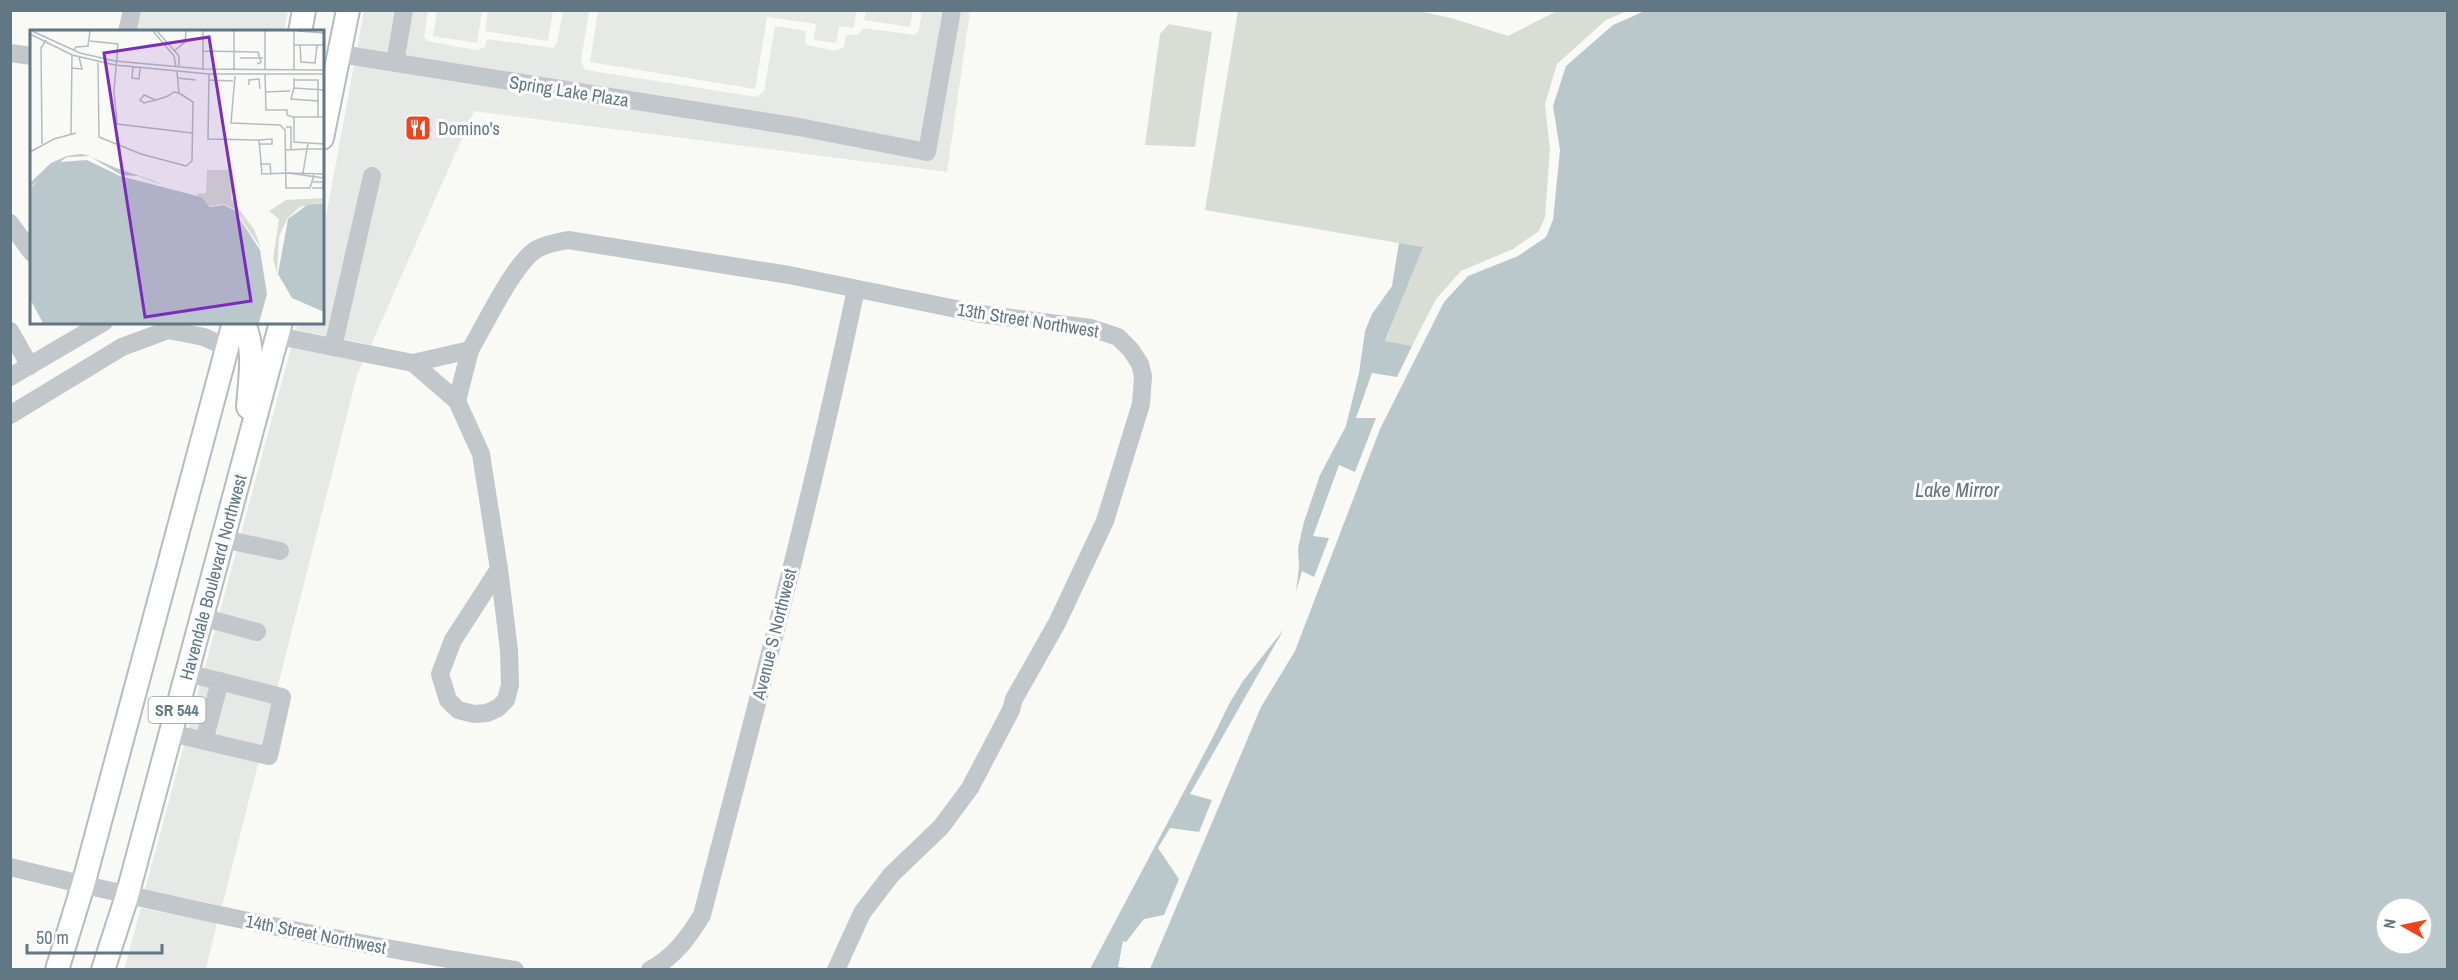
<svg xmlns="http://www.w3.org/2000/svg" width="2458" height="980" font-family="'Archivo Narrow',sans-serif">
<rect width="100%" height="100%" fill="#f9f9f6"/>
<g fill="#e7e9e7">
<polygon points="126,11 288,11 284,31 124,32"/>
<polygon points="364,11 428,11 424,37 427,41 476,50 485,47 487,39 553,48 557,43 563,11 589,11 581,61 582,66 586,70 757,97 764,91 775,26 806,31 805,41 807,45 835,51 844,47 846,35 858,35 863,28 915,35 919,29 922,11 970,11 947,172 474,111 371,345 296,330 298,323 322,322 323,233"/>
<polygon points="437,11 482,11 477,43 433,36"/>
<polygon points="488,11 553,11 548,41 485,31"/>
<polygon points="598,11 598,10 856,11 854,28 839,26 836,43 814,40 816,24 767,17 755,89 590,62"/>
<polygon points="866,11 913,11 910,27 864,20"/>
<polygon points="291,348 363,362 357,375 222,906 145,890"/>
<polygon points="141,908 217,923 206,969 124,970"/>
</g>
<g fill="#d9ded5">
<polygon points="1238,11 1420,11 1451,18 1508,36 1557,11 1627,11 1606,20 1557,64 1545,104 1550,150 1545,217 1539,231 1513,249 1461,271 1436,299 1412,346 1385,342 1422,247 1205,210"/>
<polygon points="1169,24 1212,32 1195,147 1145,145 1160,34"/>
</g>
<g fill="#bac8cc" fill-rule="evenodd">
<path d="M1647,10L2447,11V969H1150L1261,707L1295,651L1380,429L1444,302L1468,276L1518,256L1546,237L1553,220L1560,150L1553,106L1566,66L1613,25ZM2386,908H2422V944H2386Z"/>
<polygon points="1399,243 1423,247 1385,341 1412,346 1397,377 1372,373 1356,418 1376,418 1355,472 1339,465 1313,536 1329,538 1314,577 1302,571 1296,592 1299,567 1298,548 1304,522 1320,475 1346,426 1359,373 1365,331 1372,314 1392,286"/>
<polygon points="1284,629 1190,794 1212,800 1199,832 1170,828 1158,848 1179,879 1164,915 1144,919 1126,942 1123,941 1118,967 1133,969 1090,969 1214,735 1229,704 1243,681"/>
</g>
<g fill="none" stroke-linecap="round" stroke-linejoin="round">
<defs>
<g id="major">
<polyline points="300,32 304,10"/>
<polyline points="322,138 348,10"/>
<path d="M243,322C256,349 250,378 248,407"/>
<polyline points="57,970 83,885 234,322"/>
<path id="s1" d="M103,970L127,896L281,322"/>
</g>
</defs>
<use href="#major" stroke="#b5bbbf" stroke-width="26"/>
<g stroke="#c2c7cb" stroke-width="18">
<polyline points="127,32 132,10"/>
<polyline points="10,53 32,56"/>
<polyline points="340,54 799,127 927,152 952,10"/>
<polyline points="395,63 404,10"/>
<polyline points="10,223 32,253"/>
<polyline points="10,331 30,366"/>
<path d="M278,336L413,363L470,350C484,327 515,261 537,249C546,244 557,242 568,240L789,275L981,314L1091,328L1118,337L1131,350L1140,364L1143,376L1141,404L1105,521L1057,623L1014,699L1011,710L970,788L941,827L891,875L862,913L836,970"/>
<polyline points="333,347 372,176"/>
<polyline points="470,350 457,401 481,454 499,569 509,650 510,685 506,700 498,708 487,713 474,714 458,710 448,700 440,674 453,640 499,569"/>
<polyline points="413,363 457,401"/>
<polyline points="10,377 104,322"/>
<polyline points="10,415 122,347 168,330 204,337 228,348"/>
<polyline points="223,539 280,551"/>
<polyline points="202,617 257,632"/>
<polyline points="171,733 269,756 282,697 187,673"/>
<polyline points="204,741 220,681"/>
<path d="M10,867C177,908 345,943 515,970"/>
<path d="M650,970C674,957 688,938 702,915C756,707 812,499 856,289"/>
</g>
<use href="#major" stroke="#fff" stroke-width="22"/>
</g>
<defs>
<symbol id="restaurant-square" viewBox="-11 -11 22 22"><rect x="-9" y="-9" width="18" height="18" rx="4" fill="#f2431d" stroke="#fff"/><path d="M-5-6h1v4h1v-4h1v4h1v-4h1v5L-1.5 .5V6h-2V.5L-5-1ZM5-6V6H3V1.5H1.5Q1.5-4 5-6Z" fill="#fff"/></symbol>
</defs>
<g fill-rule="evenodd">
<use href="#restaurant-square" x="403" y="113" width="30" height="30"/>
</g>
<g text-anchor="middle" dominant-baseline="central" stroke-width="6" stroke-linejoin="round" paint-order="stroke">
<rect fill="#fff" stroke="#90a0a9" stroke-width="1.5" x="148.5" y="697" width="57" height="26" rx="4.5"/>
<g font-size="16" font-weight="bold" fill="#617784">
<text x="177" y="710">SR 544</text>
</g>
<g font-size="18" fill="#617784" stroke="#fff">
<text transform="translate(569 91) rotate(9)">Spring Lake Plaza</text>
<text transform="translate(1028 320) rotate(9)">13th Street Northwest</text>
<text stroke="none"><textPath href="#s1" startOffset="408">Havendale Boulevard Northwest</textPath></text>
<text transform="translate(774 634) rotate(-76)">Avenue S Northwest</text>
<text transform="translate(316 934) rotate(11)">14th Street Northwest</text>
</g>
<g font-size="18" fill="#617784" stroke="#fff" text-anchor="start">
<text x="438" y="128">Domino's</text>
</g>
<g font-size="20" font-style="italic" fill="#5c767e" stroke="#fff">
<text x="1957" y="489">Lake Mirror</text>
</g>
</g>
<g transform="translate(30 30)">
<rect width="294" height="294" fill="#f9f9f6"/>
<path d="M177,140H203L201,169L224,199L231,218L204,179L194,174L180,176L166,164L176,163ZM294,168V172L270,177L257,189L249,207L247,243L243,229L249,189L239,181L256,170Z" fill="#d9ded5"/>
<path d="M51,124L60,126L37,127L30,132L57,130L90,146L171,167L180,177L194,175L204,180L230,220L237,264L229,293H13L0,269V159L7,151L0,157V153L21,133L37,126ZM61,127L86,138L124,151L133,155L108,146L91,145ZM294,173V282L262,268L248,244L258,189L277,175Z" fill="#bac8cc"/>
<path fill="none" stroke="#b3bdc1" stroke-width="1.5" d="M2,1L50,23L85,31L173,39L294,40M123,1L144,26L146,36M127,1L149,26V37M204,1V40M235,1V40M264,1V40M268,1L294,3M0,4L42,25L85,35L179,44H294M60,11L88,14L84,61L87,94L162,103M264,15H294M270,15L271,32L285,33L287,15M44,21L46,17L58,16L60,1M144,21L155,12L156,1M173,21L228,22L231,32L227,34M210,28H233M68,33L69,107L111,124L156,136L162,131L163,72L149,63L147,42M103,37L102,48L109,49L110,38M41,38L52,39L49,27M173,39V1M179,44L178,109L229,110L232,144L258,143M235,44L236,80H257V85L263,87H294M205,46L201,93L250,95L255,100L256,158H280L284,145M147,48L166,50M264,48V58L294,60M179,50L203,51M264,50H288V71M219,55V50L229,49L230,59M264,58L261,69L288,71V87M235,62L260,61M126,70L114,65L110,70L114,73L126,70L138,66L144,62L149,63M264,87V112L294,114M256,97H261V120M41,104L42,25M229,110L242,109V114H229M12,114L11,18L16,10M256,120L277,119L278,114M0,122L24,109L46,103M230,134H240L241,145M273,143L277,119H294M294,144L258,143L294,148M282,158H293V152H283"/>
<path fill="#7b2cbf" fill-opacity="0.15" stroke="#7b2cbf" stroke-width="3" d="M179,7L221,271L115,287L74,23Z"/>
<rect width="294" height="294" fill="none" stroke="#617784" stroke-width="3"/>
</g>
<rect width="2458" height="980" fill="none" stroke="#617784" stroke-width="24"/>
<g transform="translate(2404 926) rotate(279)"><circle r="28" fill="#ffffff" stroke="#c0c9ce" stroke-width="1.5"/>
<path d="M0-4.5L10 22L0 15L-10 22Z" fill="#f2431d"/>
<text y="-9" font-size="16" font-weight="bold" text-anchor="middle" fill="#617784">N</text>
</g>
<path d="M27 944v9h135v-9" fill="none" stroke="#617784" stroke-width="3"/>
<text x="36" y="944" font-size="18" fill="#617784" stroke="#ffffff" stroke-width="4.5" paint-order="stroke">50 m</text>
</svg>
